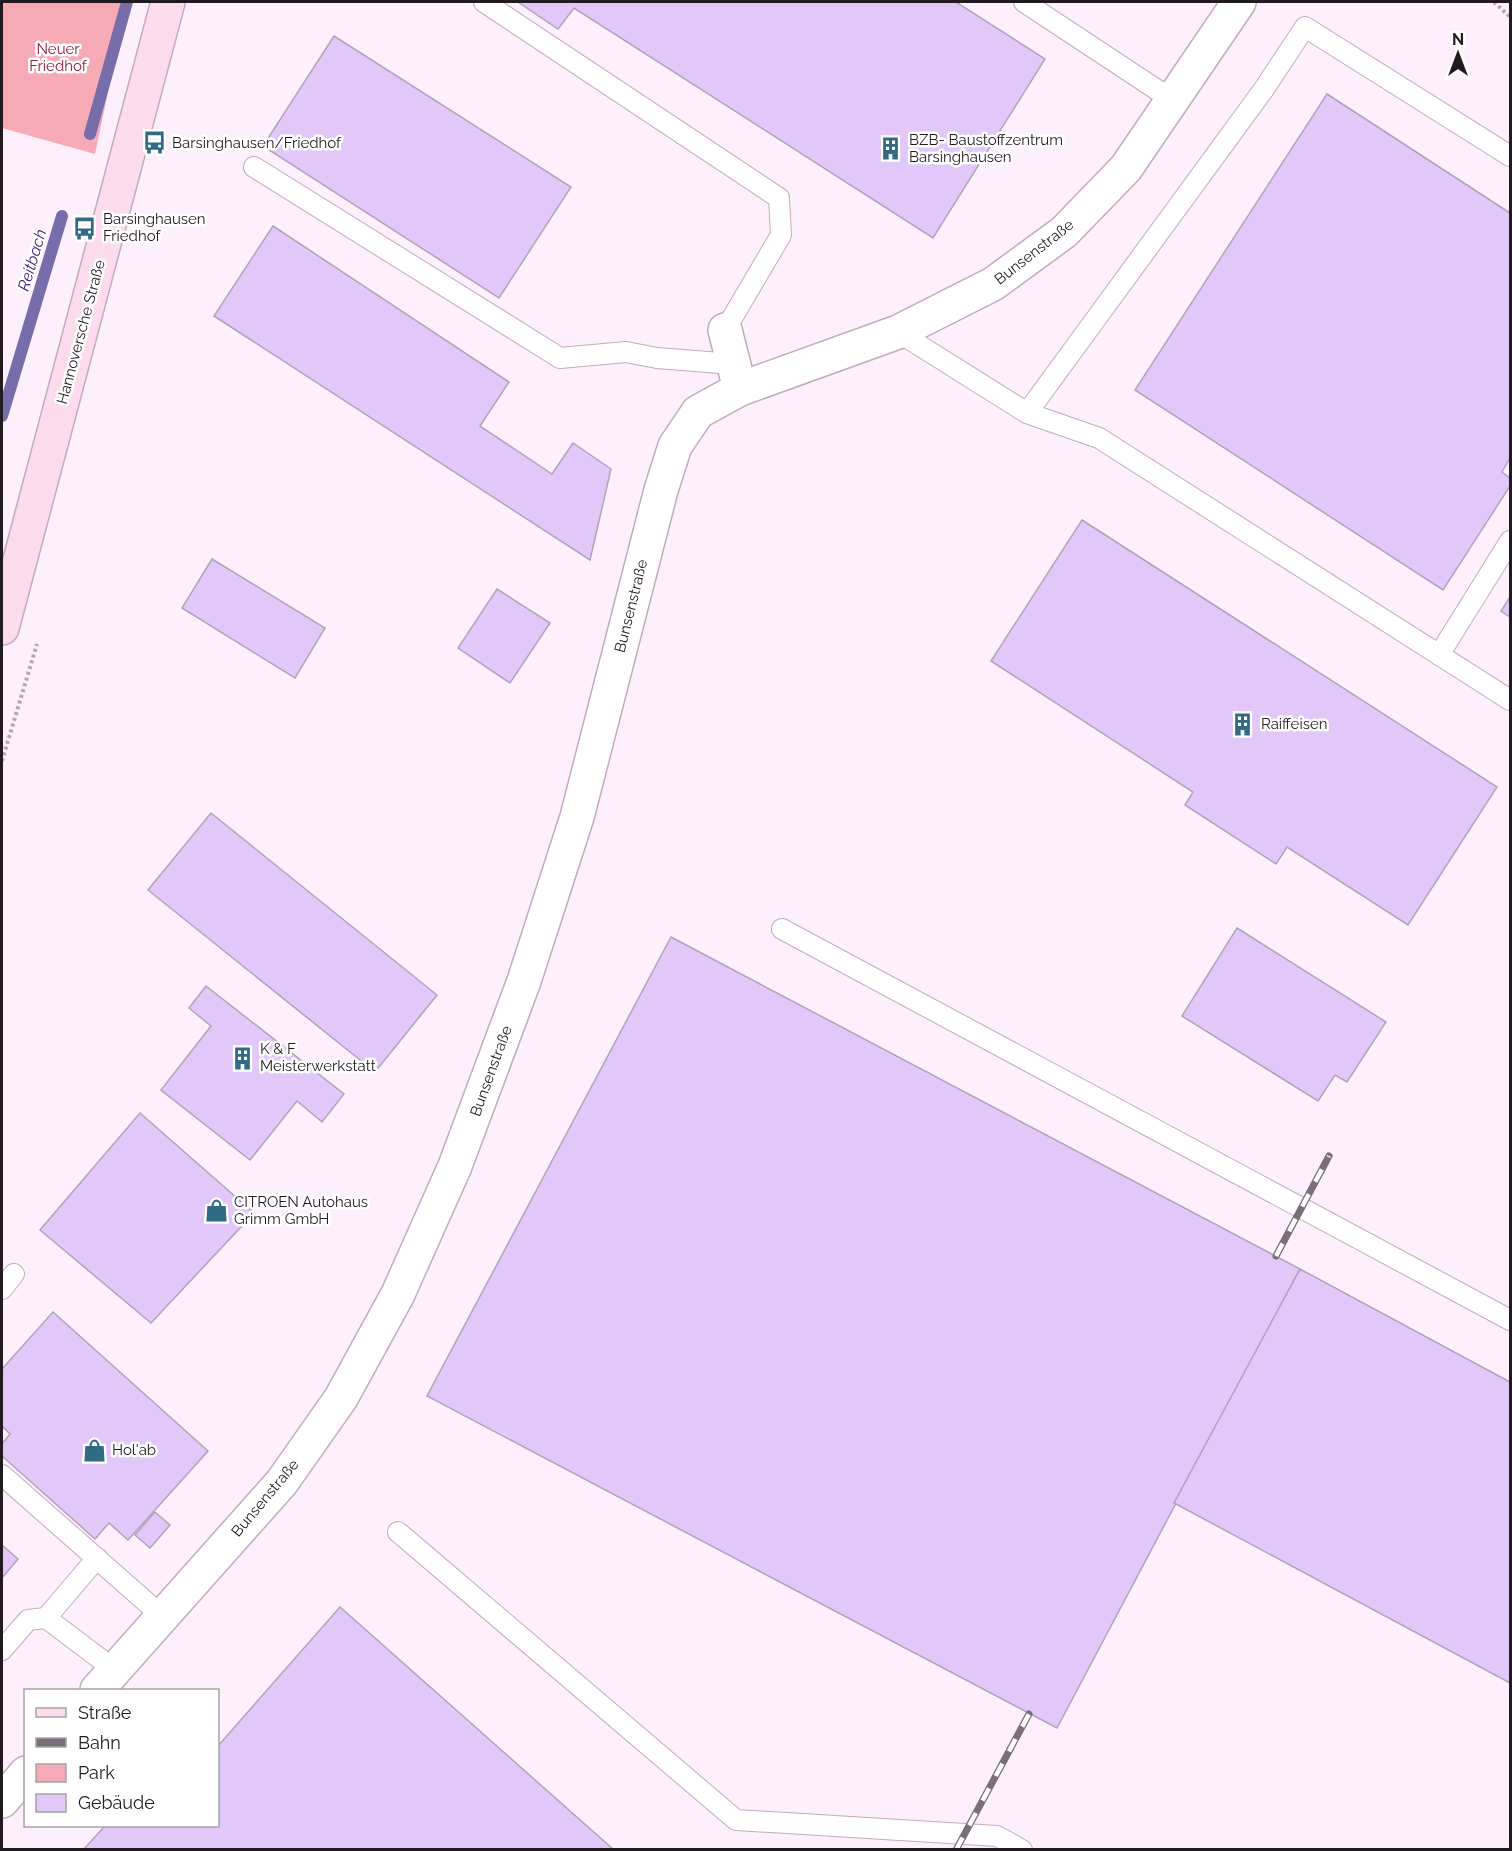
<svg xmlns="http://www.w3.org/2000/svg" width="1512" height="1851" font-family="Raleway,sans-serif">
<rect width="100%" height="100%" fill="#fdeffb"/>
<polygon fill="#f5aab6" points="2,2 127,2 95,154 2,128"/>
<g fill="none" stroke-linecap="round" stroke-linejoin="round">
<g stroke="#776daa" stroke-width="12">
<polyline points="90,134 127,2"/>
<polyline points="2,416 62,216"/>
</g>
</g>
<g fill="#e2c8f9" stroke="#b0a3bb" stroke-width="1.5">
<polygon points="518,2 956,2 1045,59 933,238 574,8 558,29"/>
<polygon points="334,36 571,187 499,298 263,146"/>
<polygon points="1327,94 1510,213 1510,458 1502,472 1510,478 1510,486 1443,590 1135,390"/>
<polygon points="273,226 509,382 480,426 552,474 573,443 611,469 590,560 214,316"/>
<polygon points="1082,520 1497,787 1408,925 1287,847 1276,864 1185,805 1193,792 991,661"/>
<polygon points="212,559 325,628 295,678 182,608"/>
<polygon points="497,589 550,623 510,683 458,648"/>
<polygon points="1510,597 1510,617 1501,611"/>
<polygon points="211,813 437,995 375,1072 148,890"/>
<polygon points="1237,928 1386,1022 1347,1082 1335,1075 1318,1101 1182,1016"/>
<polygon points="671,937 1300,1269 1057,1728 427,1396"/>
<polygon points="206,986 344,1094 322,1122 297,1101 250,1160 161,1090 211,1026 189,1008"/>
<polygon points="140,1113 254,1213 151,1323 40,1230"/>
<polygon points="1300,1269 1510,1382 1510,1683 1174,1503"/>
<polygon points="53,1312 208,1451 128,1540 109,1523 95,1539 2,1456 2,1444 10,1434 2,1426 2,1369"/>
<polygon points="155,1512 170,1525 150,1548 135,1535"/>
<polygon points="2,1545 18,1559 2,1578"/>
<polygon points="340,1607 614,1850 83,1850 105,1826 218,1826 218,1746"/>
</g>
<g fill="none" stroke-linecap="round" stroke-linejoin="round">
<defs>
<g id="lane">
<polyline points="484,2 779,198 781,235 725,330"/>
<polyline points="1024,2 1174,101"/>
<polyline points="254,167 560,358 626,352 657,358 733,364"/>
<polyline points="898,332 1027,413 1099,438 1510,700"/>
<polyline points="1027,413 1264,89 1305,27 1510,156"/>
<polyline points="1439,655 1510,541"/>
<polyline points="782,929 1510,1320"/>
<polyline points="2,1289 14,1274"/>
<polyline points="2,1475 162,1616"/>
<polyline points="398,1532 736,1820 997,1836 1022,1850"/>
<polyline points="46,1618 97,1558"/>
<polyline points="2,1650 28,1620 46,1618 115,1670"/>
</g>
<g id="street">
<polyline points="725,330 740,389"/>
<polyline points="97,1690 282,1482 341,1398 398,1294 455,1166 524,981 577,817 661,490 675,446 698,412 740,389 898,332 993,284 1064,232 1126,168 1239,2"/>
<polyline points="2,1801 26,1773"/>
</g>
<polyline id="secondary" points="2,628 168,2"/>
</defs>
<use href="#lane" stroke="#c2abbf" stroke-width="22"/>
<use href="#street" stroke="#c2abbf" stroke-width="36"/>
<use href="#secondary" stroke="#c2abbf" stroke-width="36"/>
<g stroke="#b3a7b1" stroke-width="4" stroke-dasharray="3 3" stroke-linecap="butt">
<polyline points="1494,2 1510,17"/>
<polyline points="2,761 37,644"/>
</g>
<use href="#lane" stroke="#fff" stroke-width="20"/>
<use href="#street" stroke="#fff" stroke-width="33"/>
<use href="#secondary" stroke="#fcdcec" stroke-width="33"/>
<defs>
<g id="rail">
<polyline points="1276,1256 1329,1156"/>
<polyline points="956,1850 1029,1714"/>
</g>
</defs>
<use href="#rail" stroke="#796f78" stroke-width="7"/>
<use href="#rail" stroke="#fff" stroke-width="4.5" stroke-dasharray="14" stroke-linecap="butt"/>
</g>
<defs>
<symbol id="bus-bare" viewBox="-9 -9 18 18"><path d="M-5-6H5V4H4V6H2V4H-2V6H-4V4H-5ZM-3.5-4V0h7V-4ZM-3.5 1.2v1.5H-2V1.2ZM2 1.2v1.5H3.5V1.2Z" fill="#316a84" stroke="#fff" stroke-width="2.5" paint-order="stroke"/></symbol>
<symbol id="building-bare" viewBox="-9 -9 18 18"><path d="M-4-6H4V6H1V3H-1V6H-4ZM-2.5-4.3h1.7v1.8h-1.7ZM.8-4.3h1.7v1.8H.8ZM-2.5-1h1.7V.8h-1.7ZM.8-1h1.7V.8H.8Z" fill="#316a84" stroke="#fff" stroke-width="2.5" paint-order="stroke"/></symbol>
<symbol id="shop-bare" viewBox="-9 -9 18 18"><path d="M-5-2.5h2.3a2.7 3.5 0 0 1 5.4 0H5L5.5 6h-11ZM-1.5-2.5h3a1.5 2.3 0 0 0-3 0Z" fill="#316a84" stroke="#fff" stroke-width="2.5" paint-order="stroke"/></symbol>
</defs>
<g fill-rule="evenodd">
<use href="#bus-bare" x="138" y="126" width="33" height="33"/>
<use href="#building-bare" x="874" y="132" width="33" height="33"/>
<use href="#bus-bare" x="68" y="212" width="33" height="33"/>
<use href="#building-bare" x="1226" y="708" width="33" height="33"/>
<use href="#building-bare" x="226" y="1042" width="33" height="33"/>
<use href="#shop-bare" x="200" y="1194" width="33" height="33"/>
<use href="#shop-bare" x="78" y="1434" width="33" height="33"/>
</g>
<g text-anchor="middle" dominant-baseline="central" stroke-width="5" stroke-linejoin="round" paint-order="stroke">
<g font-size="15" fill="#901c3f" stroke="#fff">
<text x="58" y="49">Neuer<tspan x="58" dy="17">Friedhof</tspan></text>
</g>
<g font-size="15" fill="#221a21" stroke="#fff" text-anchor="start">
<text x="909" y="140">BZB- Baustoffzentrum<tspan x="909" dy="17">Barsinghausen</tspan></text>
<text x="172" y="143">Barsinghausen/Friedhof</text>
<text x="103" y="219">Barsinghausen<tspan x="103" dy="17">Friedhof</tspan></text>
<text x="1261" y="724">Raiffeisen</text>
<text x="260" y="1049">K &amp; F<tspan x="260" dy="17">Meisterwerkstatt</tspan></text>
<text x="234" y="1202">CITROEN Autohaus<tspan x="234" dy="17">Grimm GmbH</tspan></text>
<text x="112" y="1450">Hol'ab</text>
</g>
<g font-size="15" fill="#221a21" stroke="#fff">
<text transform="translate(1034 252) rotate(-38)">Bunsenstraße</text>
<text transform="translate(81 332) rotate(-75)">Hannoversche Straße</text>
<text transform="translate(631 606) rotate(-76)">Bunsenstraße</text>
<text transform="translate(491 1071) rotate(-70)">Bunsenstraße</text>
<text transform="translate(265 1498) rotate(-50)">Bunsenstraße</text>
</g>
<g font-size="16" font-style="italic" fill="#381a7b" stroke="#fff">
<text transform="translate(32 260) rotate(-73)">Reitbach</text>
</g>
</g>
<rect width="1512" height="1851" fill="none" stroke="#221a21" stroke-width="6"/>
<rect x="24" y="1689" width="195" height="138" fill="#ffffff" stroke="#a7a3a6" stroke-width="1.5"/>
<rect x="36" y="1708" width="30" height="9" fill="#fcdcec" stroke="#a7a3a6" stroke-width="1.5"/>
<text x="78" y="1719" font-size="18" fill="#221a21">Straße</text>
<rect x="36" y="1738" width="30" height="9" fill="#796f78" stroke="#a7a3a6" stroke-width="1.5"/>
<text x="78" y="1749" font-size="18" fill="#221a21">Bahn</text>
<rect x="36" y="1764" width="30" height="18" fill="#f5aab6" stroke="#a7a3a6" stroke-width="1.5"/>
<text x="78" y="1779" font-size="18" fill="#221a21">Park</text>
<rect x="36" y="1794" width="30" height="18" fill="#e2c8f9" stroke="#a7a3a6" stroke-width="1.5"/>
<text x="78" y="1809" font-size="18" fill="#221a21">Gebäude</text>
<g transform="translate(1458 54)" stroke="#ffffff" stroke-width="4.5" paint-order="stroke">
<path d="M0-4.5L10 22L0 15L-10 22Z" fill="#221a21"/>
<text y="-9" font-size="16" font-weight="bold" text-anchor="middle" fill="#221a21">N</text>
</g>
</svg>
